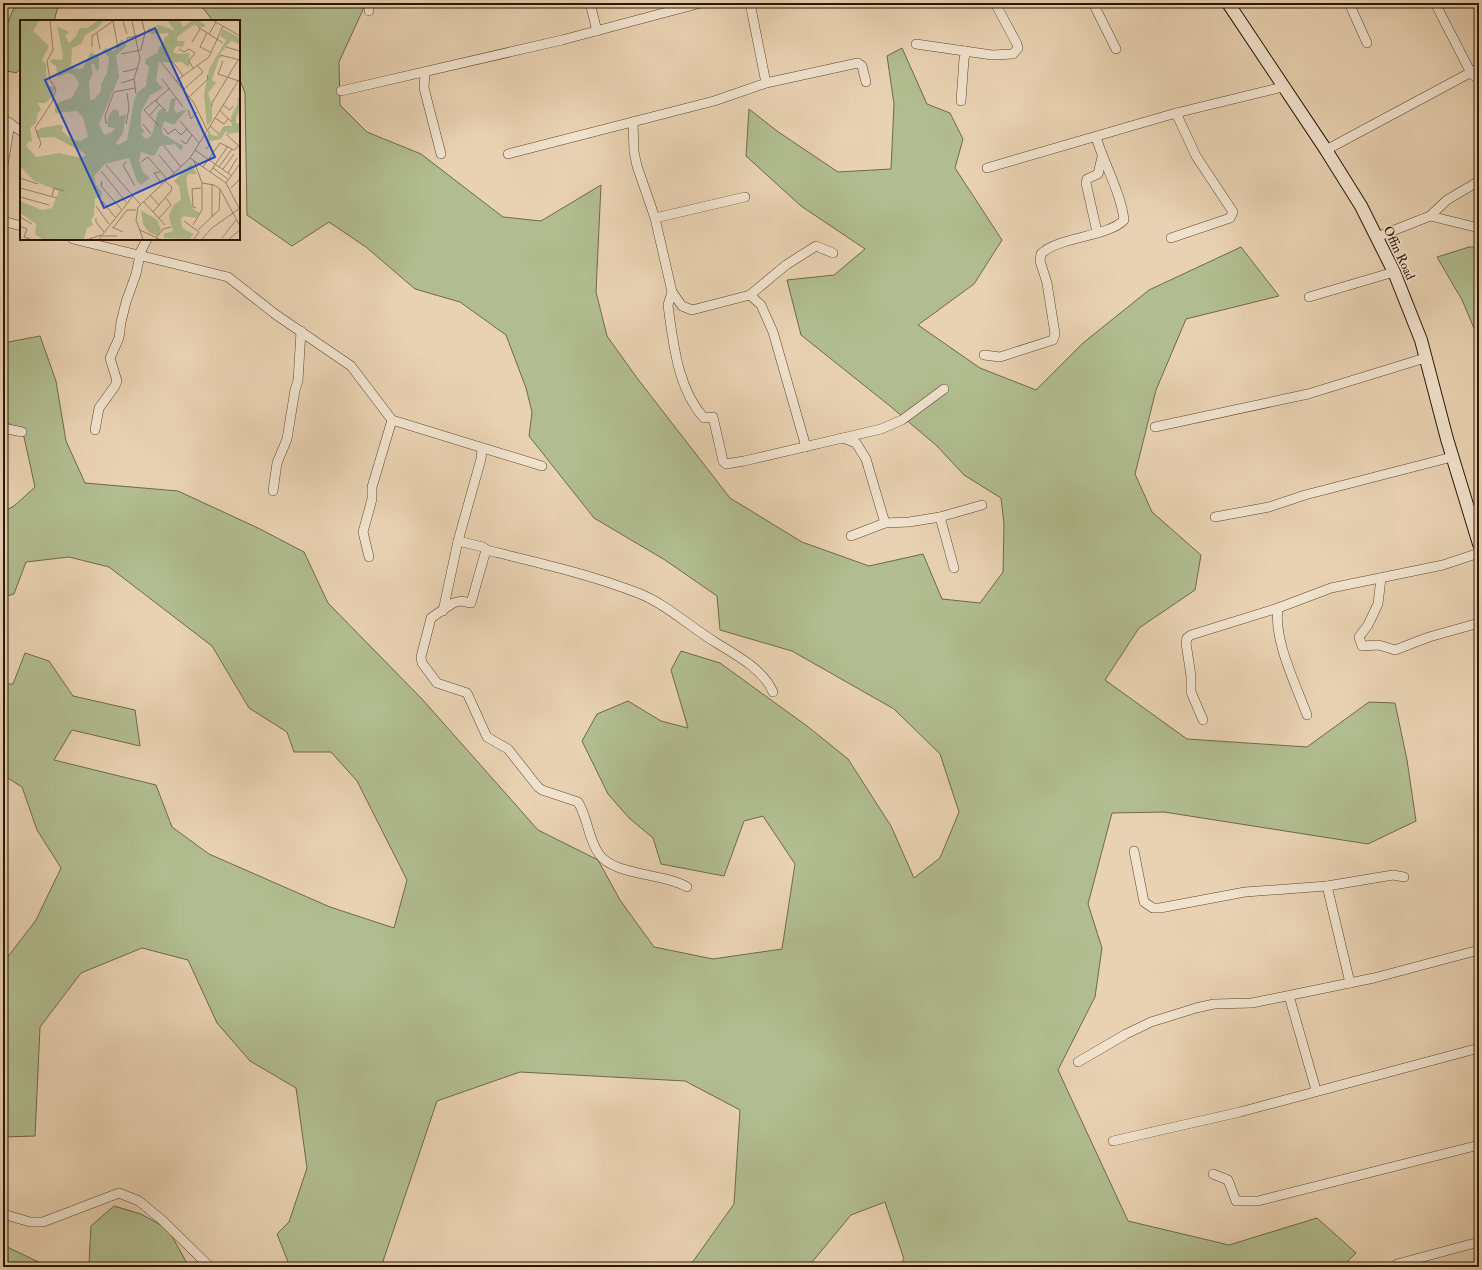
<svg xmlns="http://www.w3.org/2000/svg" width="1482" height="1270" font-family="'IM FELL Double Pica',serif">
<rect width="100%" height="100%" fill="#e9d2b3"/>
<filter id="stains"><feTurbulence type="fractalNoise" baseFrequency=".005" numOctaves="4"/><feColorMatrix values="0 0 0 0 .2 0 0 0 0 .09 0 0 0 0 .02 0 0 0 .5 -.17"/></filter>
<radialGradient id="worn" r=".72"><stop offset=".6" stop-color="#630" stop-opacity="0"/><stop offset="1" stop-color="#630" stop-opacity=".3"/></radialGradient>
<g fill="#b1bd90" stroke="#6e6a48">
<polygon points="16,3 59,3 54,21 21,21 21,68 16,73 3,70 3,34"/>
<polygon points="199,3 366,3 339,62 340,105 367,132 421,154 503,217 541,221 601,185 596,292 607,336 637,378 730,498 802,542 869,566 923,554 942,599 980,603 1003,572 1004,524 1001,498 964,475 937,446 890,406 801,335 787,280 834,275 865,249 801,206 746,156 749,109 777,131 838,172 891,169 894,104 887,56 902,48 927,104 950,113 963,139 955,168 1002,240 974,284 918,325 980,368 1036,390 1083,343 1149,290 1241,247 1279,296 1186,319 1156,390 1135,474 1152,512 1201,555 1195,590 1139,628 1105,680 1187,739 1307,747 1369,702 1395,703 1407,760 1416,821 1368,844 1164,812 1112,813 1088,904 1102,948 1095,997 1058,1070 1128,1221 1229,1245 1317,1218 1356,1253 1342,1267 899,1267 904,1259 885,1202 851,1215 808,1267 689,1267 734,1204 740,1110 685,1081 520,1072 437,1101 381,1267 290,1267 277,1234 289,1222 307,1168 296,1088 250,1061 217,1023 188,960 142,948 81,973 40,1027 35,1136 3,1137 3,963 36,920 61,868 37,830 22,787 3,775 3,684 13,684 25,653 49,661 73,696 135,710 140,746 72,730 54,760 156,785 172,827 209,854 330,907 394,928 407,880 357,781 331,752 294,752 287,732 249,708 212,646 109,567 69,557 26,562 14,594 3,597 3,512 14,506 35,487 24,437 3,418 3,343 40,336 56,381 66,441 85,483 178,491 258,528 304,552 328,603 422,699 538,830 598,860 620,900 654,947 713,959 782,949 795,864 763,816 744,821 724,876 661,864 653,838 629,818 608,794 582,741 597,714 628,701 661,721 688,728 671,670 681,651 720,663 807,726 848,759 891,826 914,878 940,858 959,812 940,754 894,709 792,651 720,630 717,596 665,560 594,518 529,436 532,412 526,388 506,335 460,302 415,289 366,247 329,222 292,246 247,215 245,93 239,78 239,21 213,21"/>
<polygon points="1469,247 1479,247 1479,340 1462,300 1437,257"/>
<polygon points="114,1206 141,1214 168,1229 189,1267 85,1267 89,1264 91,1226"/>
<polygon points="3,1245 49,1267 3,1267"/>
</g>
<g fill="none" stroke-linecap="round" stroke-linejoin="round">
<defs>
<g id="street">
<polyline points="590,3 597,31"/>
<polyline points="750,3 766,83"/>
<polyline points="1093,3 1116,49"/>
<polyline points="1349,3 1367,43"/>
<polyline points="1435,3 1471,73 1479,80"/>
<polyline points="369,11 369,3"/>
<polyline points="916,44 992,55 1013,54 1018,48 1017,44 995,3"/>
<polyline points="425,72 424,88 441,154"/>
<polyline points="341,91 562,40 701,3"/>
<polyline points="961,101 964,59 966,51"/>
<polyline points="3,119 21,131"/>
<path d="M633,122L634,152L637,166L655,218L672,292L668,305L669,313C674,349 679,390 704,418L713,417L723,461L726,464L744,461L881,429L902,420L944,389"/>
<polyline points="1326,150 1479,68"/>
<polyline points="508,154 714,101 766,83 853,64 858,63 862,66 866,82"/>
<polyline points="3,166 10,123"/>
<polyline points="987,168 1176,113 1283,87"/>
<polyline points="1430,216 1479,228"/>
<polyline points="655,218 745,197"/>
<polyline points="3,221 21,226"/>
<polyline points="1097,232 1086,183 1087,179 1098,174 1102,157"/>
<polyline points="1377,237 1430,216 1447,200 1479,181"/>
<polyline points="1171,238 1230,218 1233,212 1196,156 1176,113"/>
<polyline points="73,239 228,277 275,314 351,366 392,420 542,466"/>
<polyline points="672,292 682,306 692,310 750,295 786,265 816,246 833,253"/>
<polyline points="750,295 761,305 773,332 806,447"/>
<polyline points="1309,297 1394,272"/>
<path d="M984,355L1000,357L1053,340L1055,334L1047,283L1040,261L1041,254C1057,237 1108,237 1124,220C1121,193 1104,164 1096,137"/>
<polyline points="1155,427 1308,394 1425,358"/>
<polyline points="3,428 22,432"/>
<polyline points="95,430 99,408 115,386 117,381 110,358 119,338 121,322 126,302 136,274 141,251 147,239"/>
<polyline points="843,438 856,443 866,459 885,523"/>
<polyline points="273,491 277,463 287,439 295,390 298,381 301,331"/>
<polyline points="940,517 954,568"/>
<polyline points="1215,517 1269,507 1305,495 1452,457"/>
<polyline points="851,536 885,523 909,522 940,517 982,505"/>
<path d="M458,541L483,547L486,550L471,603L461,601L453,603L431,618L421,657L422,663L437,683L467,693L487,737L508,749L538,787L542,790L578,802C588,818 588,839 599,854C614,876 664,873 687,887"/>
<path d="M486,550C536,562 589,574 638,593C666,604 689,626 715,642C736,655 763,669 773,692"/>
<polyline points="369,557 363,532 372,499 372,487 392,420"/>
<polyline points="1381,578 1378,604 1368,625 1359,637 1362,646 1379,645 1395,650 1429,637 1479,623"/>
<path d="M1278,608C1273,639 1296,685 1307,715"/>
<polyline points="443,611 458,541 481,459 482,449"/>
<polyline points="1203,720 1191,692 1191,676 1186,643 1187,638 1191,635 1278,608 1331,588 1443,565 1479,553"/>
<polyline points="1134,851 1144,902 1153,908 1160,908 1245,892 1327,886 1393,875 1404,877"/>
<polyline points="1327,886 1350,983"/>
<polyline points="1289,996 1316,1090"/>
<polyline points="1078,1062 1126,1034 1151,1022 1196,1008 1214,1004 1252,1003 1374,978 1479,950"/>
<polyline points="1113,1141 1240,1112 1479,1048"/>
<polyline points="1213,1174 1228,1180 1236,1201 1258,1201 1479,1145"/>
<polyline points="3,1214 30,1222 43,1222 119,1193 139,1201 162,1220 210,1267"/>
<polyline points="1397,1264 1479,1242"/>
</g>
<polyline id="secondary" points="1228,3 1326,150 1361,206 1394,272 1421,340 1447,439 1479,544"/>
</defs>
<use href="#street" stroke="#5b462d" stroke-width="10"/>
<use href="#secondary" stroke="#2c1700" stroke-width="14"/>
<use href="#street" stroke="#f1e2ce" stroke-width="9"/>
<use href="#secondary" stroke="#f1e2ce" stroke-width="12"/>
</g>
<g text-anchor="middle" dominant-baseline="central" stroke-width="3.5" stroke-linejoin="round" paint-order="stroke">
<g font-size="13" fill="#2c1700" stroke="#f1e2ce">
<text transform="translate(1399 253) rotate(65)">Offin Road</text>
</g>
</g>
<g transform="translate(20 20)">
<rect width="220" height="220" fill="#e9d2b3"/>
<path d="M0,1H19L13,11L29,26L22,40L26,44L27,66L35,67L32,77L25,83H18L21,90L18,93L16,103L10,108L12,121L8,122L6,126L16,137L39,133L62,138L66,134L34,117L17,118L16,111L22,108L38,105L43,106L42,111L51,119L60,121L68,117L63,97L57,91L35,93V87L39,82L52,78L59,64L54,55L47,53L38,57L36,46L30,42L32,39L42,40L43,35L37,6L49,12L45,16L49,23L56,16L60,8H68L77,1H83L77,8L65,15L61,24L52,28L51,48L62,49L71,32L79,37V49L76,51L74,44H71L73,54L69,61L70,80L75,79L81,71V64L87,53L89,37L82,31L86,28L94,31L102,19L107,26L96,35L99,57L79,104L84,115L92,112L95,108L88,107L87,101L90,93L94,89L99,91V97L106,94L103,113L96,123L98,125L107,120L114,81L118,72L126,66L129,46L125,44L126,39L137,33L145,17L149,15L148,13L133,14L129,13L128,8L137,10V5H140L155,11L148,1H160L163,7L171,1H180L186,6L179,8L176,5L172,6L157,17V21H165L163,27L156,26L153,32L158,34L169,33L170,44L168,47L162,42H139L136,61L143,68L130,75L121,92V107L124,111L121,115L126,119L132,115L138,92L142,88L148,93L151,79L156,78L154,88L156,93L167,89L154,105L144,101L142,108L143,114L163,126L161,131L155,124L140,126L135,135L132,136L121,132L119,141L123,152L130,158L121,165L117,161L109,138L85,144L74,156L76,165L82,172L81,177L75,178L74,196L71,200L73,205L67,208L64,219H23L15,215L16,204L0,193V181L22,190L32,188L39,171L14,161L0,146ZM203,9L220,18V24L211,21L199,35L203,37L199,38L192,60L196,63L188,73L192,85V100L187,106L184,74L189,49L206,20L200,16ZM217,78H220V89L216,98V103H220V112L208,114L206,111L201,119L190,121L187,117L189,109L191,115L197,116L204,106H212L211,97L218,83ZM171,144L177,154H169L166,158L168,172L173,189L180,193L176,198L164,196L161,199L162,208L174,214L170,219L144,218V214L153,211L149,196L153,186L161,179L159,166L154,161ZM121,190L137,200L141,210L137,216L129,212L123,204Z" fill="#b1bd90"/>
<path fill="none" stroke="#9d876b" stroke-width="1" d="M93,1L98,28M103,1L107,14M112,1L120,39L114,59L116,74M194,1L220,16M178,7L203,23M77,13L80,29M187,13L180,27L190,32M189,14L196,2M107,22V18L124,14M172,22L180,9M72,27V16L93,1M206,27L220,31M159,29L164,32L169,29L175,33L169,41L173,48M101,34L121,30L125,13L122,1M200,35L220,40M149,41L153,42L163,56M203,41L198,54L219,61M141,42L174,83L187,110M103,52L118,48M142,59L163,87M156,61L189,37L203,6M101,63L114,59M163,70L183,52L177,45M169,77L188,59L187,55M137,79L136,81L146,91M203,85L210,90L213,86M192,86V83L218,40M168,90L171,99L177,92M199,90L212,102M129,96L139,85M195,98L204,104L209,98M160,101L179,123M86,104L85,96L94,72L115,68M106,104L109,88L107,73M123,104L131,114M139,106L124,90L150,68M190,106L199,114M144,108L148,114L155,109L161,115L167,109M185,114L190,124L186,129M161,120L166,124L172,115M144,126L161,147M19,128L21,123L15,108L32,82L36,69L30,60L27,41L33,30L30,1M175,130L212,156M139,135L154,153M170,138L206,163L220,190M107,141L103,145L115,166M121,142L128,137L147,159M86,145L120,184M183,147L200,123L214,130L219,126L206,114M199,147L212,129M193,148L209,160M203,149L214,134M81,151L106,182M140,152L134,153L142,164M190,152L208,126M208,153L217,138M0,158L18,164M82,161L81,166L101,189M182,163L194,165L200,169L220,206M206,163L219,145M0,168L37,178M211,168L220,159M130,175L139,185M32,176L34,168L44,171M0,177L29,185M82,181L95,197M123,181L145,205M76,186L89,204M176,188L173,187L172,169L181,168M133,192L151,171L152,167L145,161M0,197L12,204M192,197V164M76,198V202L84,212M139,198L151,185L146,178M164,201L179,212L174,219M173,205L182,190V163L174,141M0,206L7,209L4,217L10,219M92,207L103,212M93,208L107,190H116M120,210L139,219M178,210L199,190L200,169M81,216H97M136,218L143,209L151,207M202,218L216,200M69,219L81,215M79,219L113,176M123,219L116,200L118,187L170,138L220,58M182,219L192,208L220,188M209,219L220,210"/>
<path fill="#1d4ed8" fill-opacity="0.15" stroke="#1d4ed8" stroke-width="2" d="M135,8L195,137L84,188L25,60Z"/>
<rect width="220" height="220" fill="none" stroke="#2c1700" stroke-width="2"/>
</g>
<rect width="1482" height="1270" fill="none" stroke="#e9d2b3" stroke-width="16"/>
<rect x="4" y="4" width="1474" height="1262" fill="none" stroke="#2c1700" stroke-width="2"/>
<rect x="8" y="8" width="1466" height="1254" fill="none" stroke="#2c1700"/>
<rect width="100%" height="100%" filter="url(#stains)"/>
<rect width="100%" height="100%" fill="url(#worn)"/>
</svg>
